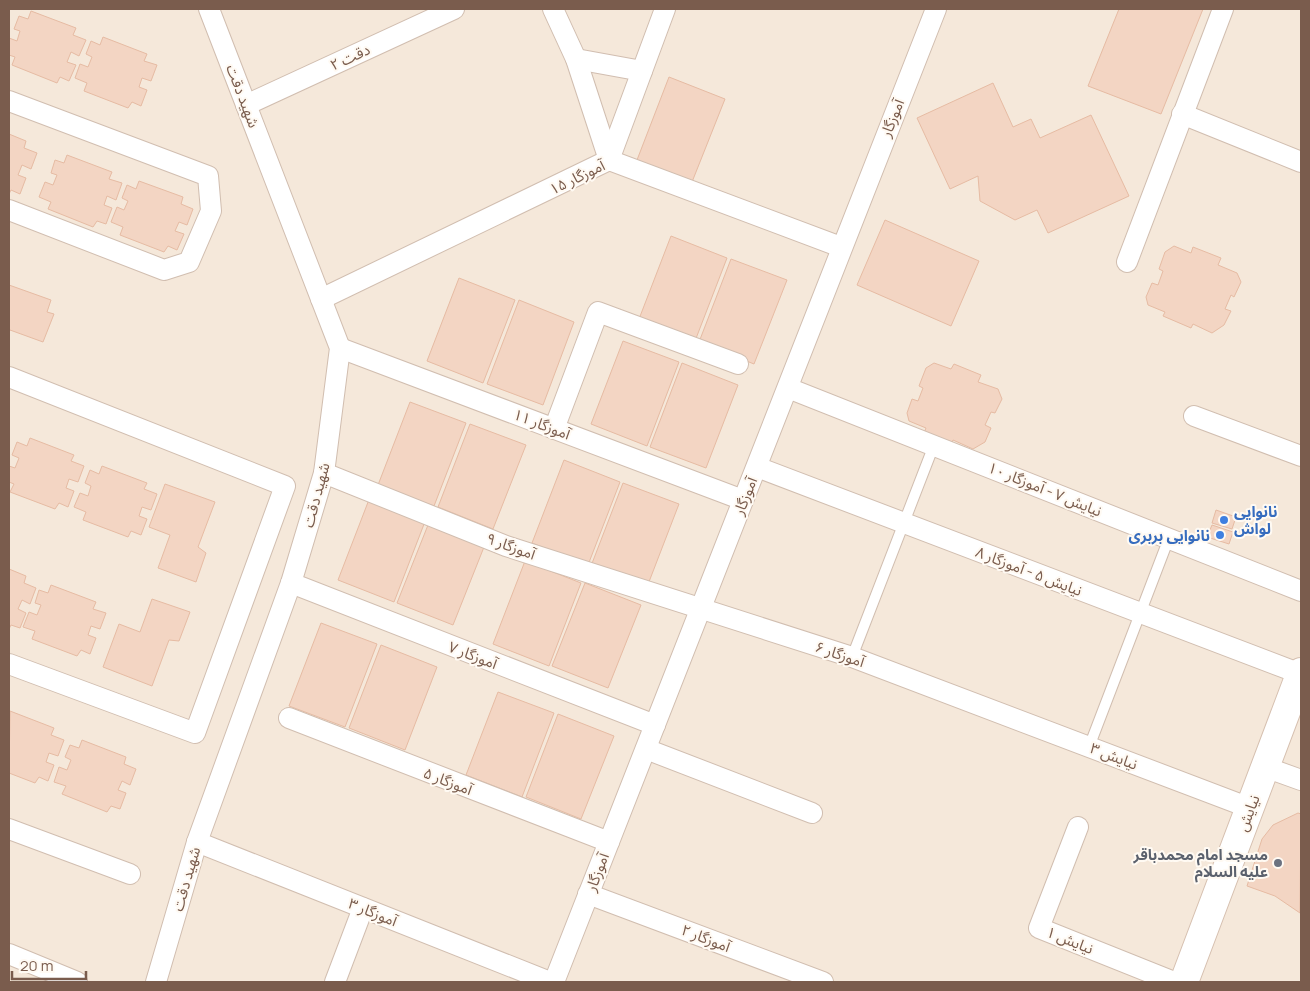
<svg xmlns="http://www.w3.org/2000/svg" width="1310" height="991" font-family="Manrope,'Noto Sans Arabic',sans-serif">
<rect width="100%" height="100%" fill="#fdf6ec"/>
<rect fill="#f5e8da" x="9" y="9" width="1292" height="973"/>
<g fill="#f3d5c3" stroke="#e6bba3">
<polygon points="1119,9 1203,9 1161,114 1088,86"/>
<polygon points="31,11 76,28 73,35 86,40 79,56 71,52 67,62 76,65 69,81 60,77 57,83 12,65 15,57 9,55 9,38 17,41 20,31 14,29 19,16 28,19"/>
<polygon points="103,37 147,54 144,61 157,65 151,81 142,78 139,87 147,90 141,106 132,102 128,108 84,91 87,83 75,78 80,64 88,67 92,57 86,54 91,41 100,45"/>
<polygon points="669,77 725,99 692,182 637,160"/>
<polygon points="993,83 1013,127 1031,119 1040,138 1091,115 1129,196 1048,233 1037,210 1015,220 980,201 978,176 950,189 917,118"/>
<polygon points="9,134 26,141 24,148 37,153 31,169 22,165 18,175 26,178 20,194 11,190 9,194"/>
<polygon points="67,155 112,172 109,179 122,183 116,200 107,196 104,205 112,208 106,224 97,221 93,227 48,209 51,202 39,197 45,182 53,185 57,175 51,173 55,160 64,163"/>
<polygon points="139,181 183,197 181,204 193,209 187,225 179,222 175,231 184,234 177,250 168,246 164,252 120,235 123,227 111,222 117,207 124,210 128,201 122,198 127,185 136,189"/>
<polygon points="885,220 979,261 951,326 857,285"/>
<polygon points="671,236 727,258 695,341 639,319"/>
<polygon points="1174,246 1191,253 1193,247 1221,258 1218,265 1237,273 1241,282 1234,297 1231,295 1225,309 1231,311 1224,325 1212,333 1193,324 1191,328 1163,316 1165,312 1148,305 1146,297 1152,283 1158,285 1163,271 1159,269 1165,252"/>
<polygon points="731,259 787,280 754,364 699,342"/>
<polygon points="459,278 515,300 483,383 427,361"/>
<polygon points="9,285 51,300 47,312 54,314 43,342 10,330 9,332"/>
<polygon points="519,300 574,322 543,405 487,384"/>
<polygon points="623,341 679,362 647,446 591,424"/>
<polygon points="682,363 738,385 706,468 650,447"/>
<polygon points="934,363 951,369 954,364 981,375 978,382 998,389 1002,399 995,413 991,412 985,425 991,428 985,442 973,449 953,440 951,445 924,433 926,428 909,421 907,413 912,399 918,401 923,388 919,386 926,368"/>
<polygon points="410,402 466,423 434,506 378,485"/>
<polygon points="470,424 526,445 493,529 438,507"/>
<polygon points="30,438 74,455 71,461 84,466 78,482 69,479 66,488 74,491 68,507 59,503 55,509 10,492 14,484 9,482 9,466 15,468 19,458 12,455 17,442 27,446"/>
<polygon points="564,460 620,482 588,565 532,543"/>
<polygon points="102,466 147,483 144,489 157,494 151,510 142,507 139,516 147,519 141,535 131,531 128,537 83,520 86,512 74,507 80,493 88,496 91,486 85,483 90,470 99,474"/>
<polygon points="623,483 679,504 647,587 591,566"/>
<polygon points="165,484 215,502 198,547 206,553 196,582 158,568 170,535 149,527"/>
<polygon points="370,497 426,519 394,602 338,580"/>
<polygon points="1216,510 1236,517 1232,529 1212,523"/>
<polygon points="430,520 486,542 453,625 397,603"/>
<polygon points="1212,525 1233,532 1229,544 1207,537"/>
<polygon points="525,561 581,583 549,666 493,644"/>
<polygon points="9,569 26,576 24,583 36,588 30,604 22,600 18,609 26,613 20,628 11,625 9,629"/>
<polygon points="585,583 641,605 608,688 552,666"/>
<polygon points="51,585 96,602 93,609 106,613 100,629 91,626 88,635 96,638 90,654 81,650 77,656 32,639 35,631 23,627 29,612 37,615 41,605 35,603 39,590 48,593"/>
<polygon points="152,599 190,612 179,641 169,640 152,686 103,667 119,624 140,632"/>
<polygon points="321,623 377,644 345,727 289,706"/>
<polygon points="381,645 437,667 405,750 349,728"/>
<polygon points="498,692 554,713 522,797 466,775"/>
<polygon points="10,711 54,728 51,735 64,740 58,756 49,753 46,762 54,765 48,781 39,777 35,783 9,773"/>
<polygon points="558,714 614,736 581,819 526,797"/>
<polygon points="82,740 126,757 124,764 136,769 130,785 122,781 118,790 126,793 120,809 111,806 107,812 62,794 66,786 54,782 59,767 67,770 71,760 65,757 70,745 79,748"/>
<polygon points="1298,813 1301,814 1300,913 1275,896 1247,886 1262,839 1273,825"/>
</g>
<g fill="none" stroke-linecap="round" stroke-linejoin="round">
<defs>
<g id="lane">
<polyline points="852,657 934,445"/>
<polyline points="1089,747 1169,538"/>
</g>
<g id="street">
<polyline points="553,9 576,59 609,160"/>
<polyline points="576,59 642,71"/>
<polyline points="9,101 208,176 211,211 189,262 164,270 9,210"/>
<polyline points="246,105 454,9"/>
<polyline points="1182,114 1301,162"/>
<polyline points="609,160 665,9"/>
<polyline points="1127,262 1223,9"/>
<polyline points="321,299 609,160 841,247"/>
<polyline points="340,348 743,500"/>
<polyline points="9,377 285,486 195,733 9,664"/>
<polyline points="788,388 1301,591"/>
<polyline points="1194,416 1301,456"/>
<polyline points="554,429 598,312 738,364"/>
<polyline points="757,467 1301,674"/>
<polyline points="324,473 506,546 852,657 1250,808"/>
<polyline points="291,583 655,725"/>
<polyline points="289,718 609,842"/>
<polyline points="646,749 812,813"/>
<polyline points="1265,767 1301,780"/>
<polyline points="1078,827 1039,928 1174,982"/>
<polyline points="9,829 130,874"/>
<polyline points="197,842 550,982"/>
<polyline points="588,894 823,982"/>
<polyline points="9,954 77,982"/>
<polyline points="156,982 197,842 291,583 324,473 340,348 209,9"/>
<polyline points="335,982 363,908"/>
<polyline points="554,982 936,9"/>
</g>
<polyline id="secondary" points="1184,982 1301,672"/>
</defs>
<use href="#lane" stroke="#d1beb0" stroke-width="12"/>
<use href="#street" stroke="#d1beb0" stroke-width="22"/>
<use href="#secondary" stroke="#d6c0b0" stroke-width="30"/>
<use href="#lane" stroke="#fff" stroke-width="10"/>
<use href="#street" stroke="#fff" stroke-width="20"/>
<use href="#secondary" stroke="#fff" stroke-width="28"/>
</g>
<g fill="#3f7fe0" stroke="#fffaf3" stroke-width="2">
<circle cx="1224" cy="520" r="5"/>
<circle cx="1220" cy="535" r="5"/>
</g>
<circle fill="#6b7280" stroke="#fffaf3" stroke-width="2" cx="1278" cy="863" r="5"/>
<g text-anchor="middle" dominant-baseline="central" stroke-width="4" stroke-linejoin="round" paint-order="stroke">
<g font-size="15" fill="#7a5c4d" stroke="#fffaf3">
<text transform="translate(350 57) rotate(-25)">دقت ۲</text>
<text transform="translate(243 96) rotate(69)">شهید دقت</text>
<text transform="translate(892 118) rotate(-68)">آموزگار</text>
<text transform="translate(577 177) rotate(-26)">آموزگار ۱۵</text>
<text transform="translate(542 424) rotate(21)">آموزگار ۱۱</text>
<text transform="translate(1045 489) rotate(22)">نیایش ۷ - آموزگار ۱۰</text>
<text transform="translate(316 495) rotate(-75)">شهید دقت</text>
<text transform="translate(745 496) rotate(-68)">آموزگار</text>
<text transform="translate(511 546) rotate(20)">آموزگار ۹</text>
<text transform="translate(1029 571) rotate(21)">نیایش ۵ - آموزگار ۸</text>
<text transform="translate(840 654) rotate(19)">آموزگار ۶</text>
<text transform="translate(473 655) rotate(21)">آموزگار ۷</text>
<text transform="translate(1114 756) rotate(21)">نیایش ۳</text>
<text transform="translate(448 781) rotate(21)">آموزگار ۵</text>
<text transform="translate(1248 813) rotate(-69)">نیایش</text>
<text transform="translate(597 872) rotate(-69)">آموزگار</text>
<text transform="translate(186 879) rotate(-74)">شهید دقت</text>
<text transform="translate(373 912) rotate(22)">آموزگار ۳</text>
<text transform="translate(706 938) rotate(21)">آموزگار ۲</text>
<text transform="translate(1070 940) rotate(22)">نیایش ۱</text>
</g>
<g font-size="15" font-weight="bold" fill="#366cbe" stroke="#fffaf3" text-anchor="start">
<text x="1234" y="511">نانوایی<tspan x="1234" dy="17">لواش</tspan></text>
<text x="1210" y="535" text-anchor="end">نانوایی بربری</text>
</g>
<g font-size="15" font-weight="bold" fill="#5b616d" stroke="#fffaf3" text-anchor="end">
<text x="1268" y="854">مسجد امام محمدباقر<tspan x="1268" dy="17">علیه السلام</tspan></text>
</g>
</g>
<rect width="1310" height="991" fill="none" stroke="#7a5c4d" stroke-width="20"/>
<path d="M12 971v8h74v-8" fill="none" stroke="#7a5c4d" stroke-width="2.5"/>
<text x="20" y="971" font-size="15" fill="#7a5c4d" stroke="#fffaf3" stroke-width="4" paint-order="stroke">20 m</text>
</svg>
